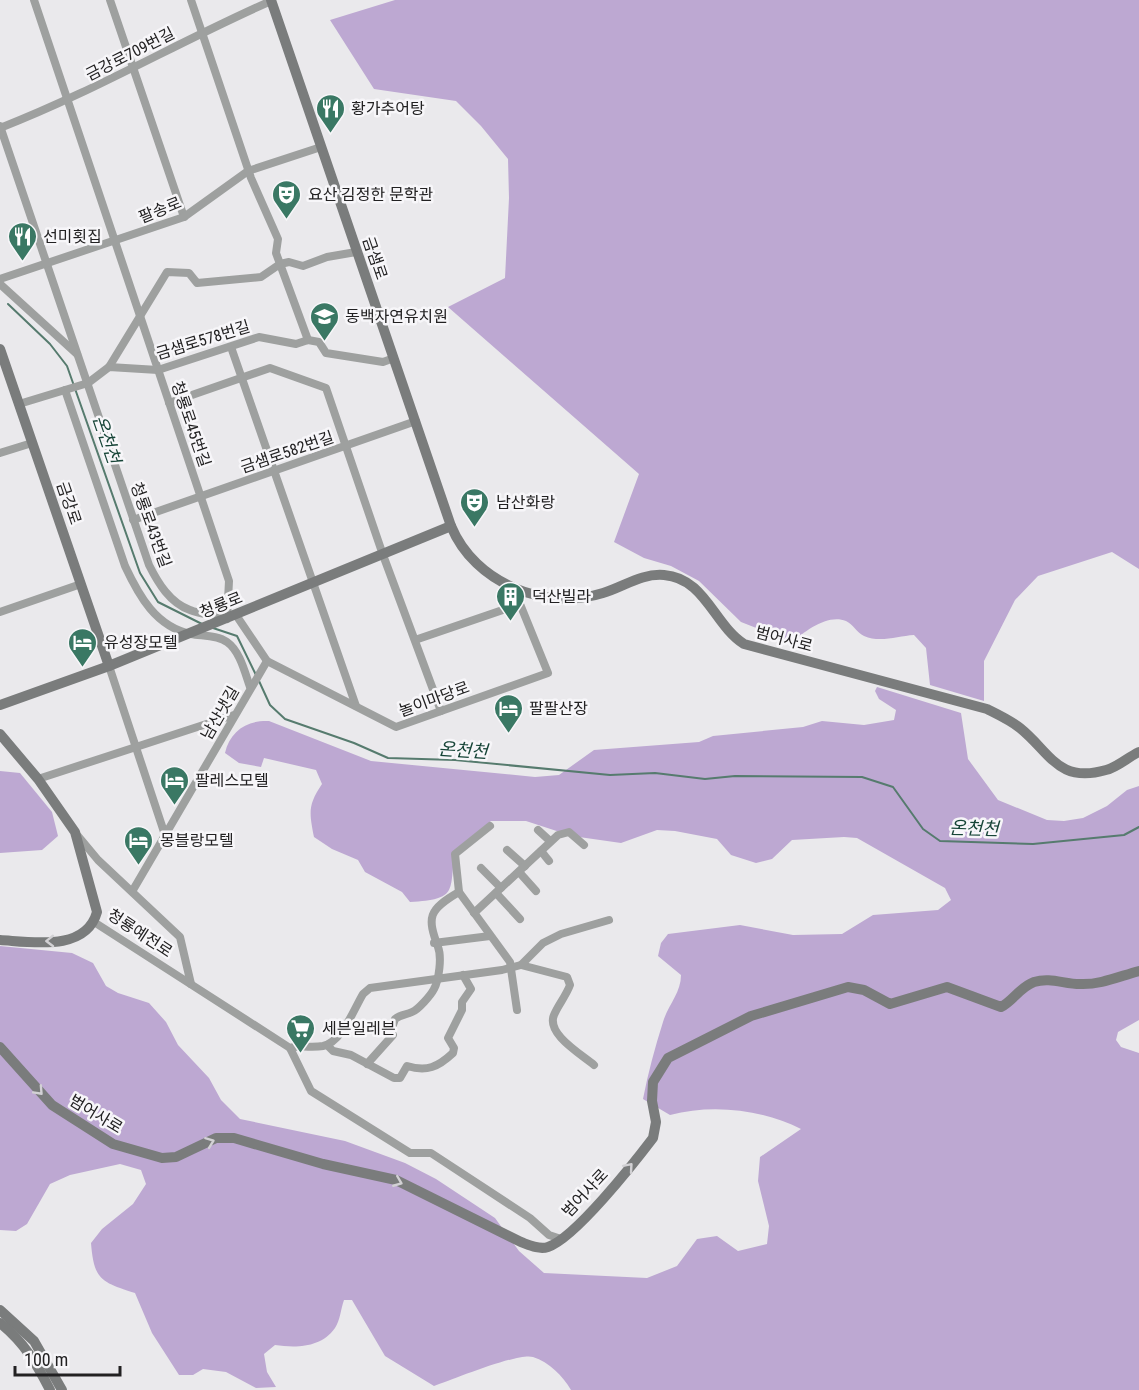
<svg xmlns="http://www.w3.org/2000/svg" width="1139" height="1390" font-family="'Roboto Condensed','Noto Sans KR',sans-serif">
<rect width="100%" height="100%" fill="#eae9ec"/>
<g fill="#bda8d2">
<path d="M395,0H1139V569L1112,552L1038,576L1015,600L984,661V701L930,685L926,648L914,635C898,636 880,643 864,636C857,633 853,624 846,621C827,614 806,631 792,642L741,622L699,581L671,566L644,558L614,542L639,474L448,307L505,278L509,198L508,159L481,126L456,101L374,89L330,20Z"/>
<path d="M877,687L961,713L968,759L998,800L1047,820L1064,821L1083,818L1107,806L1127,790L1139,786V1020L1118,1032L1116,1040L1121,1047L1139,1053V1390H571C563,1376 549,1362 533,1357C519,1352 452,1380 434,1386L385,1356L352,1300H344C341,1308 340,1321 335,1328C321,1348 296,1348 275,1345L264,1354L267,1372L276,1387L256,1388L226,1372L203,1369L193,1375H179L152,1333L135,1293C101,1282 94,1280 91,1243L102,1229L133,1204L146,1184L141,1170L120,1164L70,1175L50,1184L27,1224L16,1231L0,1230V946L72,953L93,963L106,986L118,993L149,1003L166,1022L178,1045L209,1078L221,1100L240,1119L345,1141L405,1163L436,1179L495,1218L519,1251L544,1273L647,1278L677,1266L697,1239L717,1236L738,1251L767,1244L769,1226L758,1181L760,1157L801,1129C761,1109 712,1104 670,1115L643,1099C648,1073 655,1047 663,1022C668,1005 681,993 681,975L658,956L661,943L668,934L740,925L793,935L842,934L873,915L938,910L951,900L945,888L857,838L844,837L792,840L772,859L756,863L731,855L717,839L675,831L657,830L621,843L572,836L526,821H491L455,850C449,892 459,899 410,902L402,892L365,872L358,860L332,849L314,837C309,812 308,805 322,784L316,770L264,758L261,767L239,763L225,753C230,731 247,720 269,721L371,761L535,777L559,775L594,750L699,742L713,736L803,727L822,721L864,725L894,720L896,710L879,699L875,691Z"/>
<polygon points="0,771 20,773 52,812 58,836 42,850 0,853"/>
</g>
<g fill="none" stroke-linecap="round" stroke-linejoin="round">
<g stroke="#567b6e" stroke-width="2">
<polyline points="8,304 50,344 67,366 140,573 158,602 202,624"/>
<polyline points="213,628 237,636 256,675"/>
<polyline points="259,681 270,705 285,719 354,743 388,758 455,760 610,775 655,773 705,779 735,776 862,777 893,787 923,829 940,841 1033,844 1124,835 1139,827"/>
</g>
<g stroke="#9ea09f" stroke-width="8">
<polyline points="110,0 184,217"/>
<polyline points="191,0 251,178 278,239 276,253 308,340"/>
<path d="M0,126L149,565C158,583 170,603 190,610C202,615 215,614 227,619L229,581L34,0"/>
<path d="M0,128C93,92 180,41 271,1"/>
<polyline points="0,279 184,217 248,171 321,147"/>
<polyline points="0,284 77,354"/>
<polyline points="231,347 356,706"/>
<polyline points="109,367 167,272 189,273 197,283 261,277 280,264 289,262 303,266 327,257 356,252"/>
<path d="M65,390L125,566C139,596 156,627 191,634C202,636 218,635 227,642C240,651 245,673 250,687"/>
<polyline points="169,403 270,368 326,388 383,555 441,711"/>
<polyline points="19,404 88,383 109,367 158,370 259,337 296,344 308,340 319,342 326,353 383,362 394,358"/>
<polyline points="0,453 32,443"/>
<polyline points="133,520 416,421"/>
<polyline points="0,612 81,584"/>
<polyline points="236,615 267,661 396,727 548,673 520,604 509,587"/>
<polyline points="415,640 520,604"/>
<polyline points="109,666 165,835"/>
<polyline points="38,779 234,715"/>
<polyline points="490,826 455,854 459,892 510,962 517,1010"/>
<polyline points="538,830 550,841"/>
<polyline points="78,836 98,860 180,937 191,984"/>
<polyline points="507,850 525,866"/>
<polyline points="541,851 549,861"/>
<polyline points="481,868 501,888"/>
<polyline points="519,872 536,891"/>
<polyline points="133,890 267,661"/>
<polyline points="496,893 520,919"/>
<polyline points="474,913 558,835 569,832 584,845"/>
<polyline points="94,922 290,1048 311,1091 410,1153 431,1153 530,1218 549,1235 561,1239"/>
<polyline points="434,943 490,936"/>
<path d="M521,965L567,977L570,985C566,996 558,1005 554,1015C546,1034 581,1054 594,1065"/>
<path d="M327,1045L333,1051L351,1055L394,1078H400L407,1066C427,1072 438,1067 453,1053L454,1048L448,1038L462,1010V1002L471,989L463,975"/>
<path d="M290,1048C301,1045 312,1048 323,1046C342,1042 354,1009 363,994L370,988L502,970L521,965L543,943L561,934L609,920"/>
<path d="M367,1064L393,1035L391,1031L395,1019C401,1014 406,1015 412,1012C418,1010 431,995 434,989C439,980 442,957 438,947C427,917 428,910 459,892"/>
</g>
<g stroke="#7a7c7c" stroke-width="10">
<path d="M271,0L451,526C475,584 545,611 603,593C623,587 642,573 664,575C705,578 714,625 744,644L987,709C999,715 1010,720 1020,728C1050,752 1058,784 1106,770C1118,767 1128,757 1139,752"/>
<polyline points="0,349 109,666"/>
<polyline points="0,705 109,666 451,526"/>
<path d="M0,734L38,779L75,832L97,912C86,952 32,942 0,940"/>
<path d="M0,1047L52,1105L113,1144L162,1158L176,1157L216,1138H234L323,1164L396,1180L521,1242C529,1245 539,1250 548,1247C575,1238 634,1163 653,1138L656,1122L652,1101L653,1082L668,1058L751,1016L848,987L864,990L890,1004L947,987L1001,1007C1013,1001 1020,987 1034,982C1050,977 1064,984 1080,984C1100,985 1120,976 1139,971"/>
<polyline points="0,1310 34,1341 62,1390"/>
<path d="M0,1323C23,1341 37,1364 50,1390"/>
</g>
</g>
<defs><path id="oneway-chevron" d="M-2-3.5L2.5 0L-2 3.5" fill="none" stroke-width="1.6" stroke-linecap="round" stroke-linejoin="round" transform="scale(1.5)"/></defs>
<g stroke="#d2d1d4">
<use href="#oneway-chevron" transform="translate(50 941) rotate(179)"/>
<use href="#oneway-chevron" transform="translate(39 1091) rotate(47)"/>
<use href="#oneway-chevron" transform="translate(210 1142) rotate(-21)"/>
<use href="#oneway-chevron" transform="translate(629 1167) rotate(-49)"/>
<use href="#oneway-chevron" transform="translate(398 1182) rotate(22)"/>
</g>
<defs>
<symbol id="restaurant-pin" viewBox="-11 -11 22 30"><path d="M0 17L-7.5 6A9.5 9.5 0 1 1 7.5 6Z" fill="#3a7864" stroke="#f7f6f9"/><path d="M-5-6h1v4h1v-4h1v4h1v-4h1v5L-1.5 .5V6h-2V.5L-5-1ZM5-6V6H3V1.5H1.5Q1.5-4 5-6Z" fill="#fff"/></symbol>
<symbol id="theatre-pin" viewBox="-11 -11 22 30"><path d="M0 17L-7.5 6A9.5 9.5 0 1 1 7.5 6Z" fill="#3a7864" stroke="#f7f6f9"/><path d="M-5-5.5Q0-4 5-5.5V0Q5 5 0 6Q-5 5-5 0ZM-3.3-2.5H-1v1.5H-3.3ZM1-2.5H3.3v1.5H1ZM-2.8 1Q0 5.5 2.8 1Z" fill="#fff"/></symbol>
<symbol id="school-pin" viewBox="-11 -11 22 30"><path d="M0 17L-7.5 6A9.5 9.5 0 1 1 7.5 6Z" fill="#3a7864" stroke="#f7f6f9"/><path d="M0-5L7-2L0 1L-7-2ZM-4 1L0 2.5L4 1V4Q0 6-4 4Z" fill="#fff"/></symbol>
<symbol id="building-pin" viewBox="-11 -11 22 30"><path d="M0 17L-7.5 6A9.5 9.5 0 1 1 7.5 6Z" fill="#3a7864" stroke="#f7f6f9"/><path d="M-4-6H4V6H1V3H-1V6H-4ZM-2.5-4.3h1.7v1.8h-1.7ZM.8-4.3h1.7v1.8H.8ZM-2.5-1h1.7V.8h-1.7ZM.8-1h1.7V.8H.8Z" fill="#fff"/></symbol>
<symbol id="hotel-pin" viewBox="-11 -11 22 30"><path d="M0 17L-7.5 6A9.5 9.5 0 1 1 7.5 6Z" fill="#3a7864" stroke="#f7f6f9"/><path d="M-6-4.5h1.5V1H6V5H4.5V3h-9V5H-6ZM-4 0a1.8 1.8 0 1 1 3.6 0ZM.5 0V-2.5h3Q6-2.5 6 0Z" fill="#fff"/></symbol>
<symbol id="supermarket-pin" viewBox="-11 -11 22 30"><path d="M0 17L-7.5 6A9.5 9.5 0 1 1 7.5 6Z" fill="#3a7864" stroke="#f7f6f9"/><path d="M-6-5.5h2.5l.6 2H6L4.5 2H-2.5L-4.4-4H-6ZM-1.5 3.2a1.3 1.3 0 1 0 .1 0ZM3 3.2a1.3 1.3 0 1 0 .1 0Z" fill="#fff"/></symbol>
</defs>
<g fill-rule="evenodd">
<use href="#restaurant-pin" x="314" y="92" width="33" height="45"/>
<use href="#theatre-pin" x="270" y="178" width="33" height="45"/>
<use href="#restaurant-pin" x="6" y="220" width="33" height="45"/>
<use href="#school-pin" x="308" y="300" width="33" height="45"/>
<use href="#theatre-pin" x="458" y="486" width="33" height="45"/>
<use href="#building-pin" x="494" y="580" width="33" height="45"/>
<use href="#hotel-pin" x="66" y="626" width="33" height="45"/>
<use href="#hotel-pin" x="492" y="692" width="33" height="45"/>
<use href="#hotel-pin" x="158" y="764" width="33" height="45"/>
<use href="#hotel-pin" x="122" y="824" width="33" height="45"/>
<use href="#supermarket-pin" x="284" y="1012" width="33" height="45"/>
</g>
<g text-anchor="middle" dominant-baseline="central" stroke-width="5" stroke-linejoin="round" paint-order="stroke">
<g font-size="16" fill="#222122" stroke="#f7f6f9">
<text transform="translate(130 54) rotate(-27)">금강로709번길</text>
<text transform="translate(160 210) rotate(-22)">팔송로</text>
<text transform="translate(375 258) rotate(71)">금샘로</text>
<text transform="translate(203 340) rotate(-17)">금샘로578번길</text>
<text transform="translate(191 424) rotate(71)">청룡로45번길</text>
<text transform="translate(287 452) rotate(-19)">금샘로582번길</text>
<text transform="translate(69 503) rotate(71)">금강로</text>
<text transform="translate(151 525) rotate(70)">청룡로43번길</text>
<text transform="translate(221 605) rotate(-22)">청룡로</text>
<text transform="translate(784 639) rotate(15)">범어사로</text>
<text transform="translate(434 699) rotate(-20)">놀이마당로</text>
<text transform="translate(220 713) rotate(-60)">남산냇길</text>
<text transform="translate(140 933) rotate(33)">청룡예전로</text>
<text transform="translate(96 1114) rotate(31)">범어사로</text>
<text transform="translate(585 1193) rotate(-47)">범어사로</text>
</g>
<g font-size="16" fill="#222122" stroke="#f7f6f9" text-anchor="start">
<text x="351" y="108">황가추어탕</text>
<text x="308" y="194">요산 김정한 문학관</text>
<text x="43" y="236">선미횟집</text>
<text x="345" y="316">동백자연유치원</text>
<text x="496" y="502">남산화랑</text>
<text x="532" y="596">덕산빌라</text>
<text x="104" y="642">유성장모텔</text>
<text x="529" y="708">팔팔산장</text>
<text x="195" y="780">팔레스모텔</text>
<text x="160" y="840">몽블랑모텔</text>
<text x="322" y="1028">세븐일레븐</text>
</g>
<g font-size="18" font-style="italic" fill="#174538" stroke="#f7f6f9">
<text transform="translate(107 439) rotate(71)">온천천</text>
<text transform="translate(463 750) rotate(4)">온천천</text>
<text transform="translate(974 828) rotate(2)">온천천</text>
</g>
</g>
<path d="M15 1366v9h105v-9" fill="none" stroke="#222122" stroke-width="3"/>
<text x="24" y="1366" font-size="18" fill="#222122" stroke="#f7f6f9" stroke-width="4.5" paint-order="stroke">100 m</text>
</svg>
